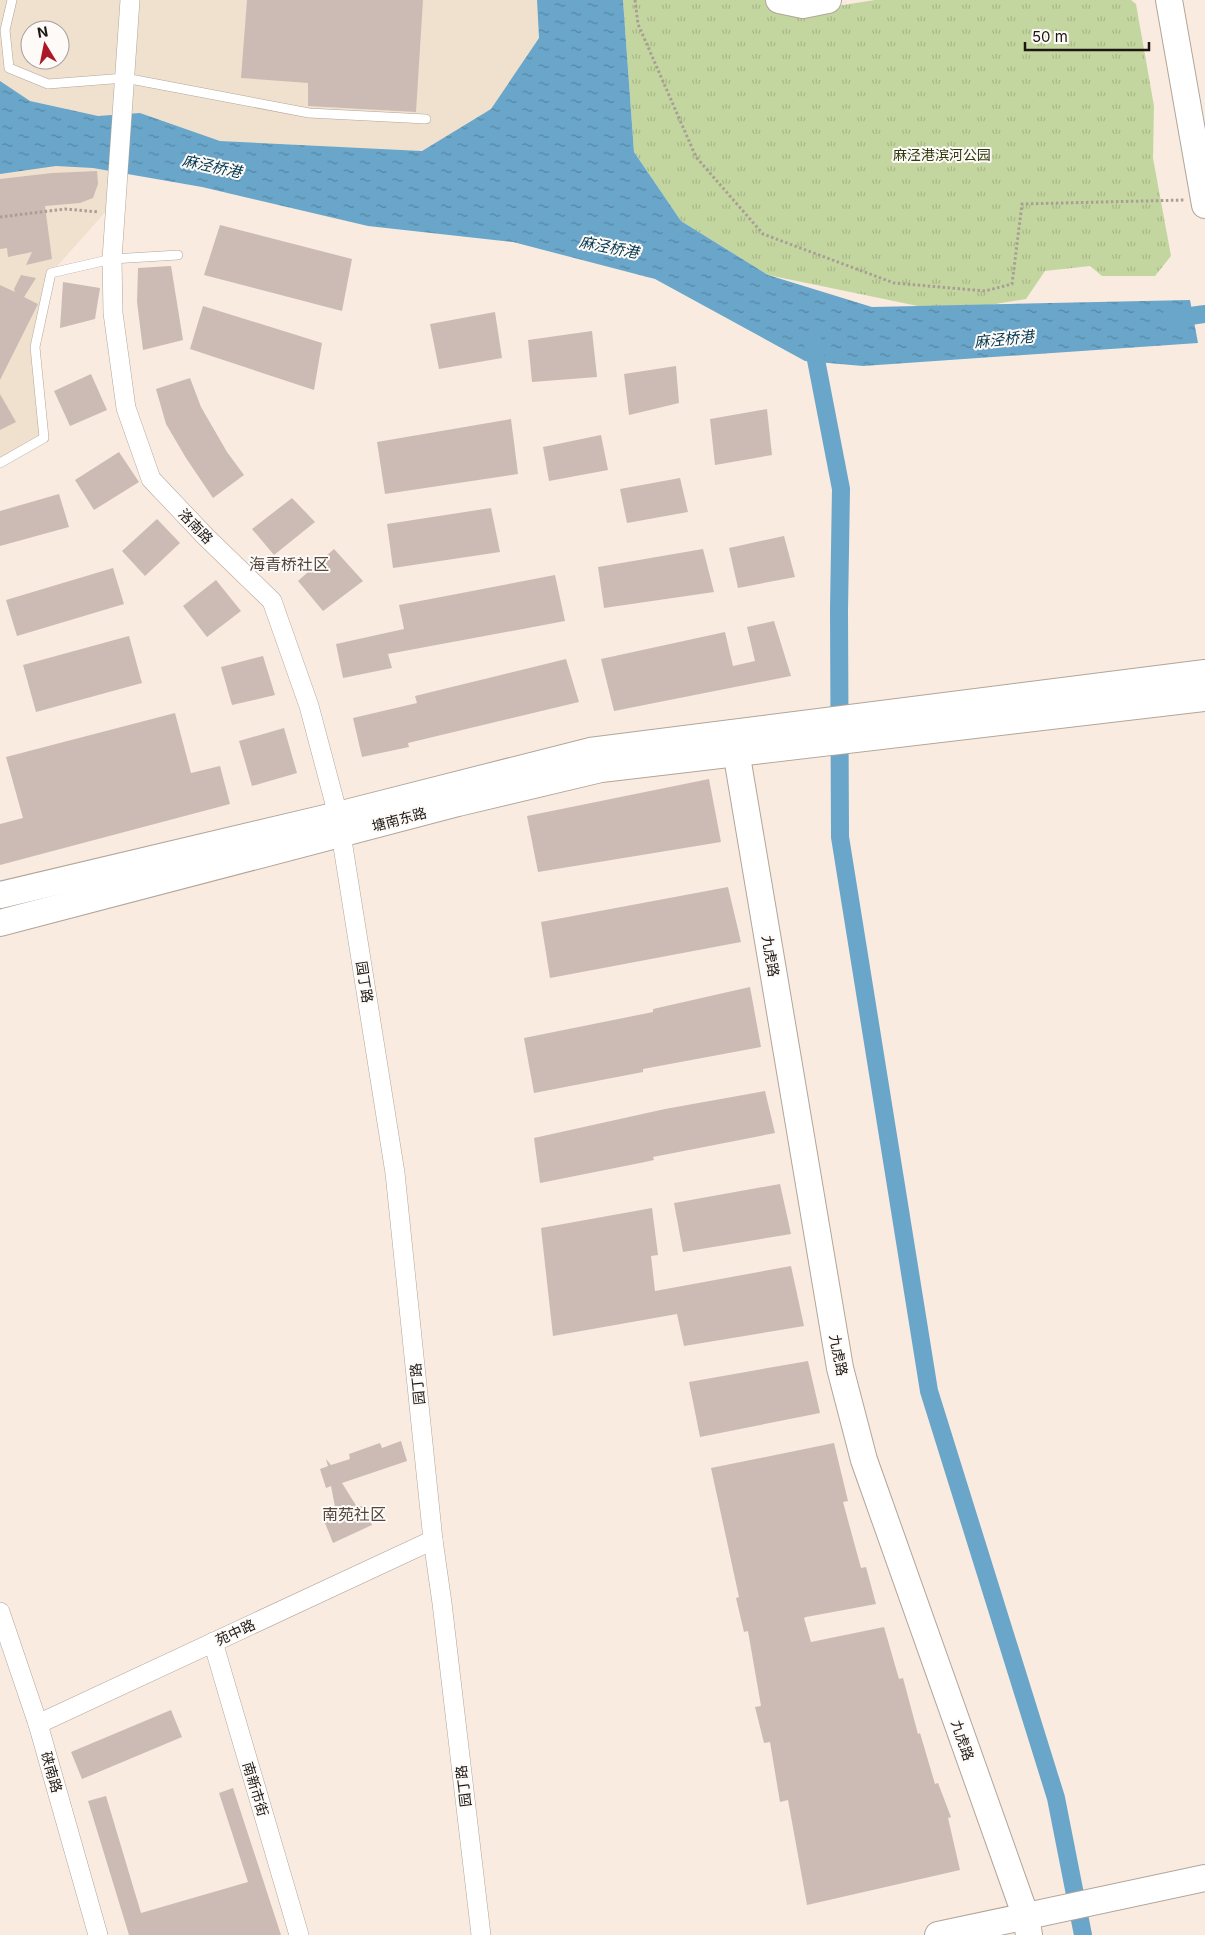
<svg xmlns="http://www.w3.org/2000/svg" width="1205" height="1935" font-family="Inter,'Noto Sans SC',sans-serif">
<defs>
<pattern id="grass-tufts" width="24" height="20" patternUnits="userSpaceOnUse" patternTransform="scale(1.25)"><rect width="24" height="20" fill="#c4d69f"/><path d="M3 7l-1-3M5 7V3M7 7l1-3M15 17l-1-3M17 17v-4M19 17l1-3" fill="none" stroke="#a8b788"/></pattern>
<pattern id="water-ripples" width="26" height="14" patternUnits="userSpaceOnUse" patternTransform="scale(1.25)"><rect width="26" height="14" fill="#69a6ca"/><path d="M2 4q2-2 4 0t4 0M15 11q2-2 4 0t4 0" fill="none" stroke="#5686a3"/></pattern>
</defs>
<rect width="100%" height="100%" fill="#f9ebdf"/>
<path fill="#f0e1ce" fill-rule="evenodd" d="M0,0H537L539,38L491,109L422,151L220,141L140,113L116,200L44,281L35,347L44,438L0,461ZM30,30H60V60H30Z"/>
<polygon fill="url(#grass-tufts)" points="623,0 767,0 786,14 875,0 1131,0 1136,4 1154,106 1153,158 1171,256 1155,276 1102,276 1090,266 1045,271 1026,299 947,312 768,275 681,221 634,152"/>
<polygon fill="url(#water-ripples)" points="537,0 623,0 634,152 681,221 768,275 872,307 1190,300 1198,343 863,366 805,361 655,279 513,242 368,226 202,187 93,168 56,166 0,174 0,81 30,101 98,116 140,113 220,141 422,151 491,109 539,38"/>
<g fill="none" stroke-linecap="round" stroke-linejoin="round">
<g stroke="#69a6ca" stroke-width="18">
<polyline points="1169,319 1205,314"/>
<polyline points="812,339 841,489 839,610 840,837 929,1391 1056,1798 1083,1935"/>
</g>
</g>
<g fill="#ccbbb4">
<polygon points="247,0 423,0 416,112 308,106 308,83 241,78"/>
<polygon points="97,171 98,184 93,198 80,203 45,206 52,259 26,265 32,252 8,257 7,248 0,249 0,179 52,173"/>
<polygon points="220,225 352,259 342,311 204,275"/>
<polygon points="171,266 183,340 143,350 137,302 138,268"/>
<polygon points="21,275 36,278 24,297 38,304 0,380 0,285 15,292 14,289"/>
<polygon points="63,282 100,288 95,319 60,328"/>
<polygon points="203,306 322,343 314,390 190,349"/>
<polygon points="495,312 502,358 439,369 430,324"/>
<polygon points="592,331 597,377 532,382 528,340"/>
<polygon points="676,366 679,403 629,415 624,374"/>
<polygon points="91,374 107,410 70,426 54,391"/>
<polygon points="190,378 201,407 227,452 244,475 213,498 186,458 166,424 156,389"/>
<polygon points="0,394 16,422 0,430"/>
<polygon points="767,409 772,455 715,465 710,419"/>
<polygon points="511,419 518,474 385,494 377,442"/>
<polygon points="601,435 608,470 549,481 543,447"/>
<polygon points="119,452 139,482 94,510 75,480"/>
<polygon points="680,478 688,512 627,523 620,489"/>
<polygon points="59,494 69,527 0,546 0,511"/>
<polygon points="292,498 315,522 274,555 252,529"/>
<polygon points="491,508 500,552 393,568 387,524"/>
<polygon points="157,519 180,543 145,576 122,551"/>
<polygon points="784,536 795,577 738,588 729,548"/>
<polygon points="334,549 363,581 323,611 298,581"/>
<polygon points="703,549 714,592 604,608 598,567"/>
<polygon points="113,568 124,604 17,636 6,600"/>
<polygon points="555,575 565,621 388,654 392,668 343,678 336,644 404,629 399,605"/>
<polygon points="216,580 241,611 207,637 183,606"/>
<polygon points="774,621 791,676 614,711 601,659 725,632 733,666 755,661 747,627"/>
<polygon points="129,636 142,683 36,712 23,665"/>
<polygon points="263,656 275,695 232,705 221,667"/>
<polygon points="566,659 579,702 408,743 409,747 362,757 353,718 417,703 415,696"/>
<polygon points="175,713 191,773 220,766 230,804 0,865 0,824 23,818 6,757"/>
<polygon points="284,728 297,773 252,786 239,741"/>
<polygon points="709,779 721,842 538,872 527,816"/>
<polygon points="728,887 741,942 550,978 541,922"/>
<polygon points="750,987 761,1047 643,1069 643,1072 534,1093 524,1038 653,1012 653,1009"/>
<polygon points="765,1091 775,1133 653,1157 654,1160 645,1162 540,1183 534,1138 665,1109"/>
<polygon points="780,1184 791,1234 683,1252 674,1203"/>
<polygon points="652,1208 658,1255 651,1256 655,1291 791,1266 804,1326 684,1346 677,1314 553,1336 541,1228"/>
<polygon points="808,1361 820,1413 700,1437 689,1382"/>
<polygon points="401,1441 407,1461 342,1483 357,1507 363,1506 372,1525 333,1543 325,1523 337,1517 331,1486 326,1488 320,1469 328,1466 326,1459 331,1465 350,1459 349,1454 380,1443 382,1448"/>
<polygon points="834,1443 848,1501 843,1502 861,1568 866,1567 876,1604 806,1617 804,1618 811,1642 884,1627 899,1679 903,1678 918,1734 920,1733 935,1784 938,1783 951,1817 948,1818 960,1870 807,1905 788,1800 780,1802 770,1742 764,1743 755,1707 761,1706 748,1631 744,1632 736,1598 739,1597 711,1468"/>
<polygon points="171,1710 182,1737 82,1779 71,1752"/>
<polygon points="233,1788 281,1935 129,1935 88,1801 106,1796 141,1913 248,1882 219,1793"/>
</g>
<g fill="none" stroke-linecap="round" stroke-linejoin="round">
<defs>
<g id="lane">
<polyline points="12,0 5,30 9,68 48,84 125,78 309,113 426,119"/>
<polyline points="0,463 44,438 35,347 51,273 112,259 178,255"/>
</g>
<g id="street">
<polyline points="130,0 112,259 113,313 126,408 151,479 206,537 272,601 309,706 338,815 395,1173 433,1540 442,1603 481,1935"/>
<polyline points="0,1612 38,1724 98,1935"/>
<polyline points="213,1642 299,1935"/>
<polyline points="38,1724 433,1540"/>
</g>
<g id="secondary">
<polyline points="779,0 803,5 828,0"/>
<polyline points="1169,0 1205,205"/>
<polyline points="733,733 840,1368 864,1460 1026,1917 1029,1935"/>
<polyline points="0,895 338,815 590,751 1205,673"/>
<polyline points="0,923 458,803 601,769 1205,698"/>
<polyline points="938,1935 1205,1878"/>
</g>
</defs>
<use href="#lane" stroke="#b2a59a" stroke-width="10"/>
<use href="#street" stroke="#b2a59a" stroke-width="20"/>
<use href="#secondary" stroke="#b2a59a" stroke-width="28"/>
<g stroke="#a99e95" stroke-width="3" stroke-dasharray="2.5 2.5" stroke-linecap="butt">
<polyline points="635,0 638,24 696,157 763,234 894,283 985,291 1012,284 1022,204 1184,200"/>
<polyline points="0,217 65,209 99,212"/>
</g>
<use href="#lane" stroke="#fff" stroke-width="9"/>
<use href="#street" stroke="#fff" stroke-width="19"/>
<use href="#secondary" stroke="#fff" stroke-width="26"/>
</g>
<g text-anchor="middle" dominant-baseline="central" stroke-width="4" stroke-linejoin="round" paint-order="stroke">
<g font-size="14" fill="#303b0f" stroke="#fdfaf8">
<text x="942" y="154">麻泾港滨河公园</text>
</g>
<g font-size="14" fill="#1c1713" stroke="#fdfaf8">
<text transform="translate(196 526) rotate(46)">洛南路</text>
<text transform="translate(399 819) rotate(-15)">塘南东路</text>
<text transform="translate(771 956) rotate(80)">九虎路</text>
<text transform="translate(365 982) rotate(81)">园丁路</text>
<text transform="translate(839 1355) rotate(79)">九虎路</text>
<text transform="translate(417 1384) rotate(-96)">园丁路</text>
<text transform="translate(235 1632) rotate(-25)">苑中路</text>
<text transform="translate(963 1740) rotate(71)">九虎路</text>
<text transform="translate(52 1772) rotate(74)">硖南路</text>
<text transform="translate(463 1786) rotate(-97)">园丁路</text>
<text transform="translate(256 1789) rotate(73)">南新市街</text>
</g>
<g font-size="15" font-style="italic" fill="#01374f" stroke="#fdfaf8">
<text transform="translate(212 166) rotate(12)">麻泾桥港</text>
<text transform="translate(609 247) rotate(11)">麻泾桥港</text>
<text transform="translate(1004 339) rotate(-6)">麻泾桥港</text>
</g>
<g font-size="16" fill="#53473e" stroke="#fdfaf8">
<text x="289" y="564">海青桥社区</text>
<text x="354" y="1514">南苑社区</text>
</g>
</g>
<g transform="translate(45 45) rotate(350)"><circle r="24" fill="#fdfaf8" stroke="#a39f9c"/>
<path d="M0-4L9 19L0 12L-9 19Z" fill="#ac1926"/>
<text y="-8" font-size="14" font-weight="bold" text-anchor="middle" fill="#1c1713">N</text>
</g>
<path d="M1025 42v8h124v-8" fill="none" stroke="#1c1713" stroke-width="2.5"/>
<text x="1032" y="42" font-size="15" fill="#1c1713" stroke="#fdfaf8" stroke-width="4" paint-order="stroke">50 m</text>
</svg>
